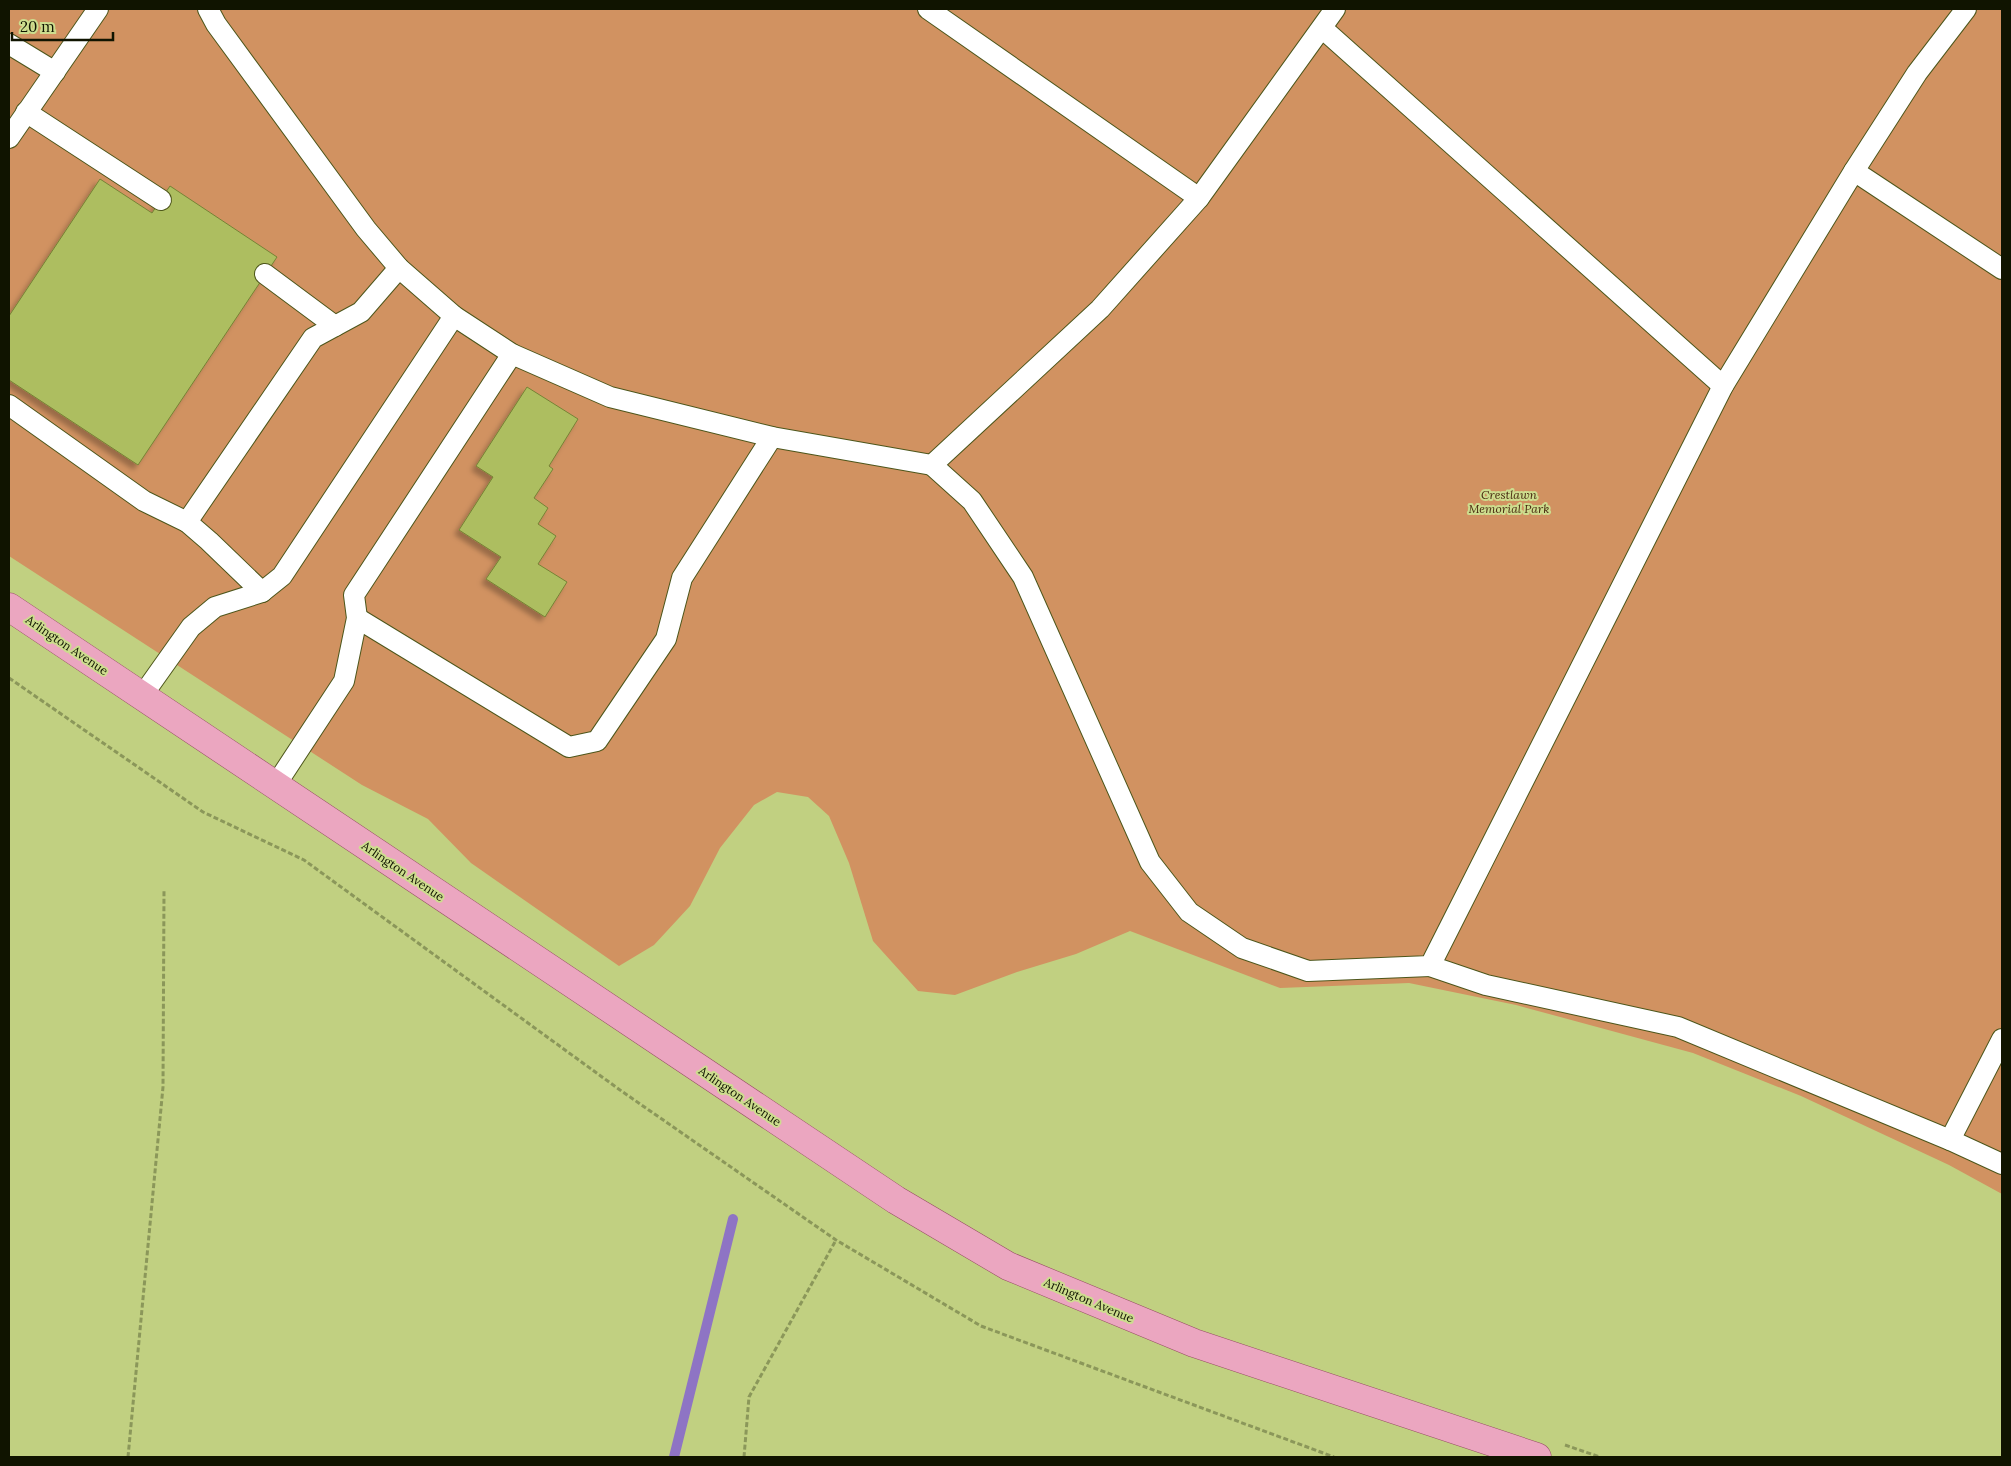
<svg xmlns="http://www.w3.org/2000/svg" width="2011" height="1466" font-family="Lora,serif">
<defs>
<filter id="shadow"><feDropShadow dx="-4.5" dy="4.5" stdDeviation="2.5" flood-color="#0004"/></filter>
</defs>
<rect width="100%" height="100%" fill="#c1d081"/>
<polygon fill="#d19261" points="9,9 2002,9 2002,1194 1949,1165 1801,1096 1693,1053 1516,1005 1409,983 1280,988 1130,931 1076,954 1017,972 955,995 918,991 873,941 849,863 829,816 808,797 777,792 754,805 720,848 690,906 654,945 619,966 471,863 428,819 362,785 9,556"/>
<g fill="none" stroke-linecap="round" stroke-linejoin="round">
<polyline stroke="#8e74c4" stroke-width="10" points="674,1457 733,1219"/>
</g>
<g fill="#adbe61" stroke="#768335" filter="url(#shadow)">
<polygon points="100,179 152,213 170,186 277,257 138,465 9,380 9,316"/>
<polygon points="527,387 578,419 549,466 553,469 534,498 548,508 538,524 556,536 538,564 567,582 545,617 486,579 501,557 459,530 493,477 476,466"/>
</g>
<g fill="none" stroke-linecap="round" stroke-linejoin="round">
<defs>
<g id="service">
<polyline points="208,9 216,24 366,229 399,268 454,316 512,354 610,397 772,437 932,465 1100,309 1199,198 928,9"/>
<polyline points="1322,28 1723,386"/>
<polyline points="9,44 55,72"/>
<polyline points="26,112 161,200"/>
<polyline points="9,138 98,9"/>
<polyline points="1854,171 2002,269"/>
<polyline points="1199,198 1335,9"/>
<polyline points="265,274 335,326"/>
<polyline points="9,405 144,501 187,522"/>
<polyline points="932,465 972,501 1023,577 1150,862 1189,912 1242,948 1308,971 1430,966 1723,386 1854,171 1917,73 1966,9"/>
<polyline points="262,592 209,541 187,522 313,338 361,312 399,268"/>
<polyline points="357,618 569,747 597,741 666,639 682,578 772,437"/>
<polyline points="142,696 191,627 215,607 262,592 282,576 454,316"/>
<polyline points="275,786 344,681 357,618 354,595 512,354"/>
<polyline points="1430,966 1486,985 1678,1027 1950,1140 2002,1039"/>
<polyline points="1950,1140 2002,1164"/>
</g>
<polyline id="primary" points="9,607 896,1200 1008,1266 1194,1343 1537,1457"/>
</defs>
<use href="#service" stroke="#4d561b" stroke-width="22"/>
<use href="#primary" stroke="#954d62" stroke-width="29"/>
<g stroke="#8b975a" stroke-width="3" stroke-dasharray="5 2.5" stroke-linecap="butt">
<polyline points="9,678 203,812 304,860 620,1090 836,1240 981,1326 1334,1457"/>
<polyline points="1565,1445 1600,1457"/>
<polyline points="128,1457 163,1087 164,891"/>
<polyline points="744,1457 749,1397 836,1240"/>
</g>
<use href="#service" stroke="#fff" stroke-width="20"/>
<use href="#primary" stroke="#eba6c0" stroke-width="28"/>
</g>
<g text-anchor="middle" dominant-baseline="central" stroke-width="4" stroke-linejoin="round" paint-order="stroke">
<g font-size="12" font-style="italic" fill="#492a10" stroke="#cddd8e">
<text x="1509" y="494">Crestlawn<tspan x="1509" dy="14">Memorial Park</tspan></text>
</g>
<g font-size="12" fill="#101400" stroke="#cddd8e">
<text transform="translate(67 645) rotate(34)">Arlington Avenue</text>
<text transform="translate(403 871) rotate(34)">Arlington Avenue</text>
<text transform="translate(740 1096) rotate(34)">Arlington Avenue</text>
<text transform="translate(1089 1300) rotate(23)">Arlington Avenue</text>
</g>
</g>
<rect width="2011" height="1466" fill="none" stroke="#101400" stroke-width="20"/>
<path d="M12 32v8h101v-8" fill="none" stroke="#101400" stroke-width="2.5"/>
<text x="20" y="32" font-size="15" fill="#101400" stroke="#cddd8e" stroke-width="4" paint-order="stroke">20 m</text>
</svg>
